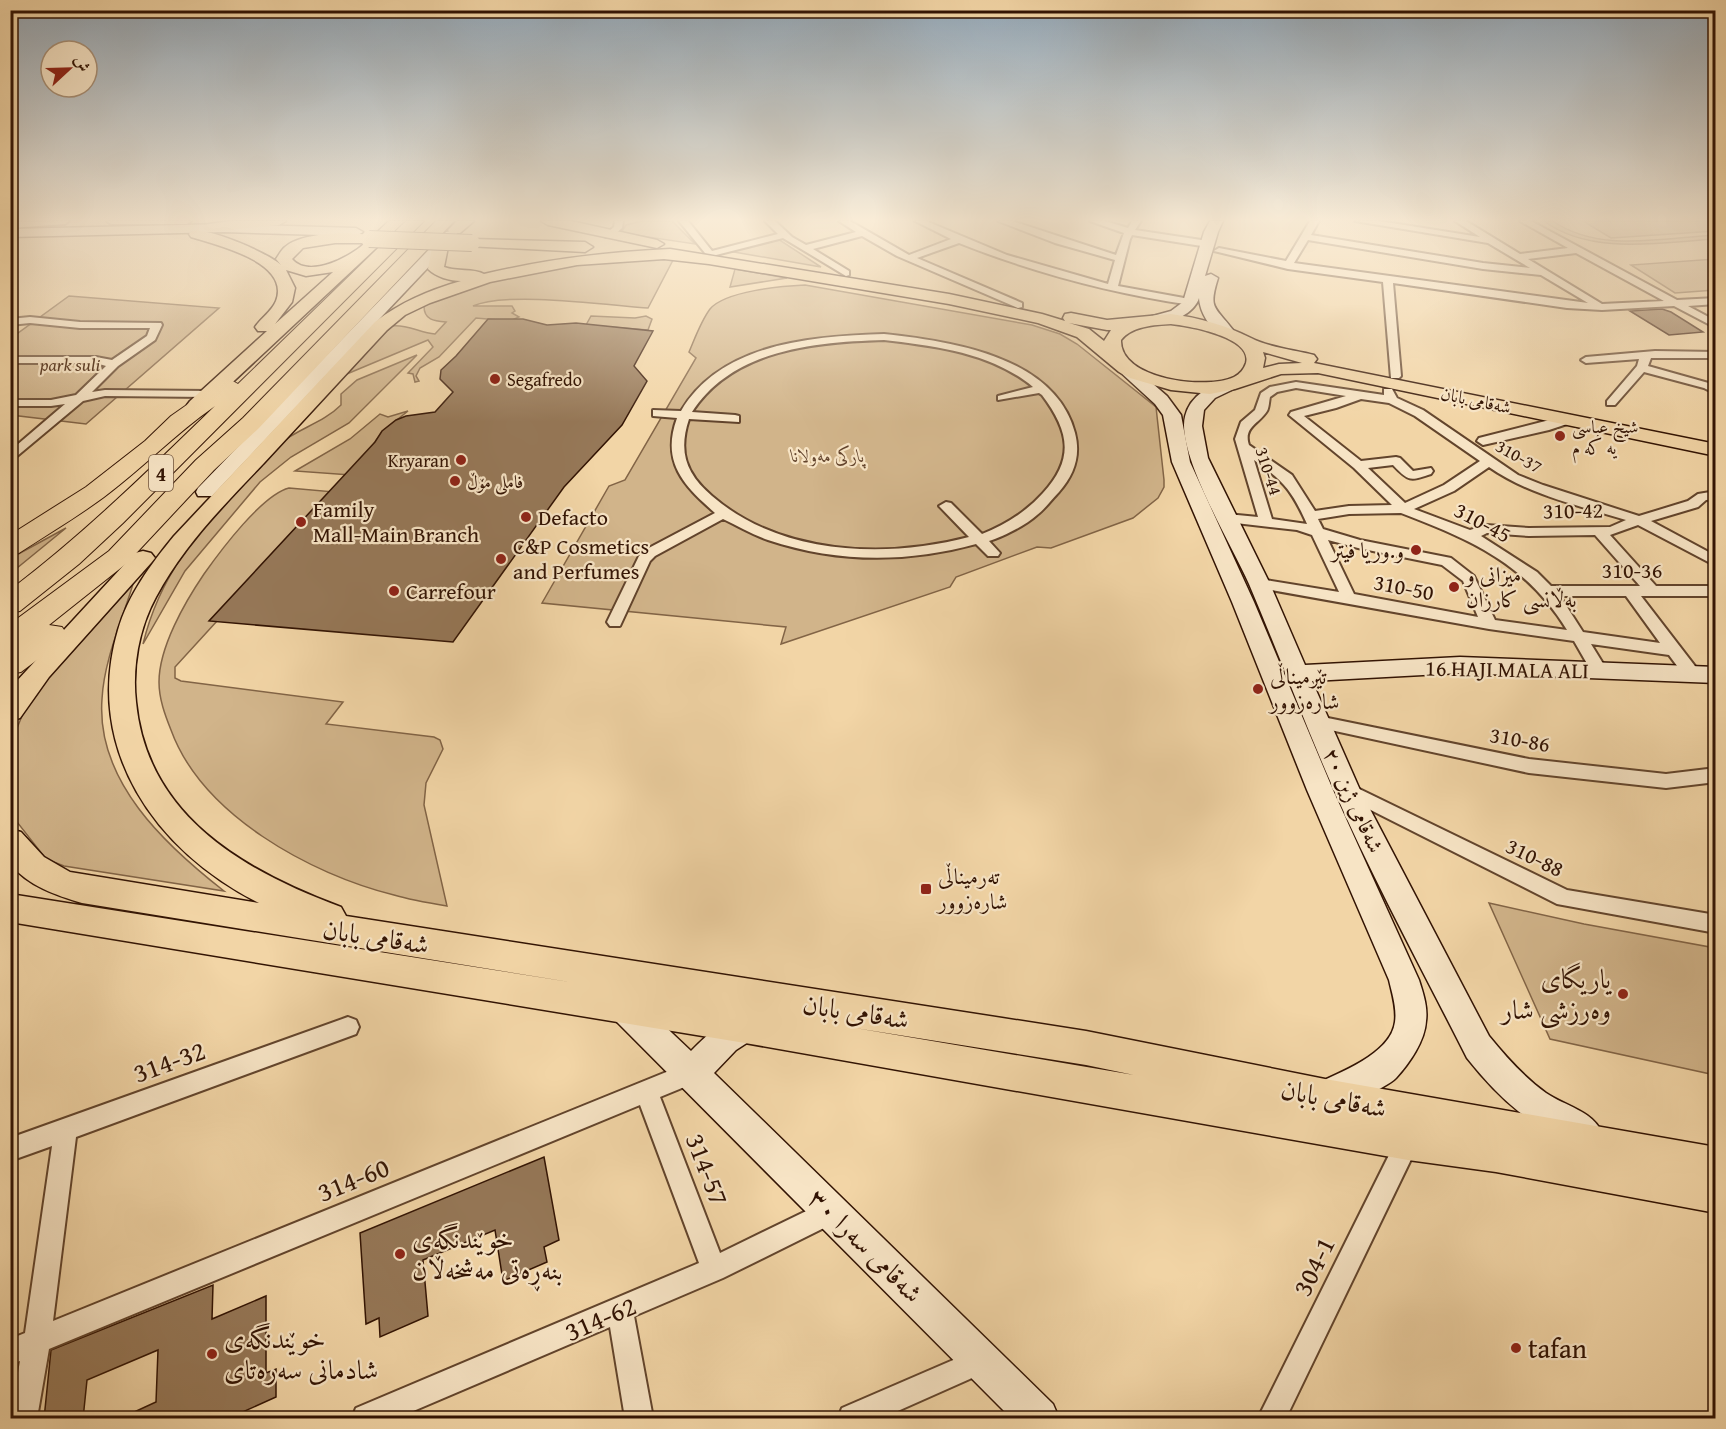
<svg xmlns="http://www.w3.org/2000/svg" width="1726" height="1429" font-family="'Gentium Book Plus',Amiri,serif">
<rect width="100%" height="100%" fill="#f2d5a6"/>
<filter id="stains"><feTurbulence type="fractalNoise" baseFrequency=".00333" numOctaves="4"/><feColorMatrix values="0 0 0 0 .2 0 0 0 0 .09 0 0 0 0 .02 0 0 0 .5 -.17"/></filter>
<radialGradient id="worn" r=".72"><stop offset=".6" stop-color="#630" stop-opacity="0"/><stop offset="1" stop-color="#630" stop-opacity=".3"/></radialGradient>
<g fill="#d1b48a" stroke="#826446" stroke-width="1.5">
<polygon points="642,221 672,221 695,244 621,233 626,225"/>
<path d="M1553,221C1598,253 1664,238 1715,235V239C1662,242 1591,256 1544,221Z"/>
<polygon points="1715,221 1715,231 1611,238 1583,221"/>
<polygon points="778,239 821,267 728,251"/>
<path d="M655,258L673,260L648,308C607,305 506,291 473,306H512L515,311L512,313L519,317L510,321L476,318L439,357L420,368L416,376L419,381L415,382L413,374L408,373L433,347L428,340L342,376L392,326C407,324 420,333 435,334L446,322C434,321 424,320 424,306L451,294L489,282L563,265Z"/>
<polygon points="1715,259 1715,290 1675,293 1631,265"/>
<polygon points="735,269 787,278 730,287"/>
<path d="M805,285L1032,325L1060,334L1077,344L1156,407L1164,480V487L1158,498L1133,518L1051,548L1037,547L956,577L950,587L781,644L786,627L542,603L609,486L625,480L696,358L689,352C695,338 701,321 710,309C725,291 782,286 805,285Z"/>
<polygon points="69,296 219,308 86,424 11,415 10,339"/>
<polygon points="591,316 635,318 646,316 652,319 648,330 586,325"/>
<path d="M417,355L349,423L291,457L260,482L185,571L143,644C160,574 197,533 245,482C256,470 267,455 279,444C299,428 323,423 341,405V394L357,380Z"/>
<polygon points="408,411 383,431 351,475 295,471 350,439 380,414 388,417"/>
<path d="M289,488L335,492L175,667V678L181,681L343,702L326,724L434,737L440,740L443,749L426,783L424,805L447,906C429,903 411,900 394,895C310,874 202,815 171,730C165,715 159,699 159,682C159,647 185,602 204,574C221,550 262,495 289,488Z"/>
<polygon points="66,528 11,573 11,558"/>
<path d="M133,584C122,621 104,660 102,699C96,781 165,845 224,891L64,866L46,859L17,822L11,801V750L13,738L26,706L41,686Z"/>
<polygon points="1489,903 1584,924 1715,948 1715,1075 1550,1039"/>
</g>
<g fill="#967858" stroke="#321303" stroke-width="1.5">
<polygon points="1662,309 1671,312 1703,332 1669,335 1630,311"/>
<polygon points="488,319 523,319 547,325 576,323 653,331 634,366 647,381 622,425 564,487 453,642 209,621 375,442 382,431 396,420 406,416 435,412 453,392 440,379 441,370 456,356"/>
<polygon points="544,1157 559,1240 544,1247 547,1262 503,1281 495,1230 423,1260 428,1316 380,1337 379,1318 366,1324 360,1233"/>
<polygon points="213,1285 212,1319 266,1296 266,1373 276,1369 276,1397 227,1419 119,1419 156,1402 158,1350 87,1380 83,1419 44,1419 51,1350"/>
</g>
<g fill="none" stroke-linecap="round" stroke-linejoin="round">
<defs>
<g id="street">
<polygon points="69,221 65,224 10,228 10,222"/>
<polygon points="107,221 191,221 187,224 111,224"/>
<polygon points="615,221 623,221 622,228 612,237 606,237 604,235 614,227"/>
<path d="M679,221H688L712,251L778,234L765,221H775L792,237L806,245L856,232L839,221H850L909,255L951,239L915,221H926L1007,255L1108,284L1115,260L1055,243L998,221H1012L1116,255L1124,233L1090,221H1105L1128,228L1132,221H1141L1135,230L1208,241L1213,244L1208,247L1132,235L1130,239L1118,286L1195,300V304L1191,305C1111,293 1035,273 959,243L917,258L1022,303V307L1018,308L897,256L862,236L813,249L849,271V275L846,276L783,238L716,255L705,253Z"/>
<path d="M1310,221H1319L1311,235L1483,263L1530,268L1488,243L1355,221H1379L1480,237L1455,221H1466L1520,254L1568,248L1520,221H1531L1677,300L1716,298V304L1688,306L1716,321V328L1674,306L1602,310L1567,308L1393,283L1401,376L1399,378H1391L1383,282L1288,269L1214,251L1219,248L1286,261ZM1308,240L1483,269L1541,275L1588,303L1294,263ZM1576,253L1664,301L1602,304L1528,259Z"/>
<polygon points="30,317 80,322 161,323 162,325 155,340 118,366 92,392 105,390 209,391 215,394 209,397 105,396 83,401 10,462 10,451 65,404 51,406 10,406 10,400 51,400 76,395 106,366 96,363 10,363 10,357 96,357 112,360 147,336 150,328 80,328 30,323 10,325 10,319"/>
<path d="M884,334C950,341 1055,356 1075,433C1081,456 1074,475 1059,492C1052,499 1045,509 1037,515C1026,525 1003,537 989,541L1000,553L998,556H988L976,544C907,563 837,563 768,540C753,535 738,526 723,519L655,556L650,561L620,626H610L607,622L639,556L645,550L715,513C683,485 661,462 677,418L653,416V410L681,411C721,343 813,336 884,334ZM884,340C936,346 992,353 1033,387L998,396V400L1039,393L1042,395C1069,431 1075,458 1043,493C1026,512 1005,525 982,534L951,503L946,502L939,506L969,537C885,559 780,555 712,496C686,474 678,452 689,419L739,422V416L735,415L692,412C733,349 816,342 884,340Z"/>
<polygon points="1655,351 1716,352 1716,358 1651,358 1648,366 1712,384 1716,386 1716,394 1704,388 1644,372 1615,405 1607,405 1607,401 1637,366 1639,359 1586,363 1581,360 1586,357"/>
<path d="M1296,382L1384,395V389H1392L1397,398L1423,410L1518,475L1543,485L1639,516L1688,501L1698,494L1716,491V499L1706,500L1698,507L1651,521L1716,556V566L1638,525L1610,535L1656,586H1716V596H1641L1698,670L1700,674L1698,678H1686L1669,655L1591,644L1607,670L1605,674H1593L1574,641L1489,629L1254,587L1252,584L1254,581L1259,579L1339,592L1312,535L1297,530L1227,522L1220,518L1227,514L1258,517L1235,439L1241,422L1255,410L1261,393L1270,387ZM1296,388L1346,396L1291,412L1289,415L1354,468L1392,505L1349,506L1315,511L1292,475L1249,445C1243,427 1259,424 1267,411C1269,408 1269,401 1270,397L1277,392ZM1361,399L1389,403L1415,416L1480,461L1444,485L1405,503L1368,468L1393,465C1409,482 1410,481 1431,474L1433,471L1431,468L1413,471L1400,458L1396,457L1361,461L1304,416L1336,408ZM1254,460C1285,482 1292,491 1307,524L1272,519ZM1489,467C1529,495 1580,506 1626,520L1610,527L1529,528L1486,525L1470,530L1414,509L1454,491ZM1401,513C1471,540 1526,563 1567,630L1495,620L1474,576L1451,558L1360,540L1323,529L1318,519L1349,514ZM1487,533L1529,536L1595,535L1640,586H1551L1537,572L1481,536ZM1328,540L1358,548L1442,565L1463,581L1478,617L1354,594ZM1560,596H1626L1660,643L1583,632Z"/>
<polygon points="1569,415 1575,419 1573,422 1549,430 1483,445 1477,441 1479,438"/>
<polygon points="1318,716 1529,759 1666,774 1716,768 1716,782 1666,788 1529,773 1312,726 1310,722 1312,718"/>
<polygon points="1347,783 1567,890 1716,915 1716,933 1557,904 1341,795 1338,790 1341,785"/>
<polygon points="348,1017 356,1020 359,1027 356,1034 76,1137 53,1321 691,1062 699,1065 702,1073 699,1081 660,1097 720,1253 831,1199 840,1202 843,1211 840,1220 723,1278 634,1316 653,1418 625,1418 610,1327 397,1418 352,1418 356,1408 699,1263 640,1105 49,1349 37,1418 10,1418 20,1361 10,1365 10,1339 25,1333 52,1146 10,1161 10,1138"/>
<polygon points="1408,1129 1416,1133 1420,1141 1416,1149 1286,1418 1258,1418 1400,1133"/>
<polygon points="981,1348 990,1352 994,1361 990,1370 882,1418 838,1418 842,1408"/>
</g>
<g id="secondary">
<path d="M1210,221H1223L1218,232L1205,276L1211,274L1218,278C1208,310 1215,306 1233,330L1225,335C1210,331 1200,312 1199,298C1194,315 1165,327 1149,323L1146,320L1149,317L1171,311L1183,302L1204,232Z"/>
<polygon points="224,224 356,228 363,232 356,236 224,232 10,237 10,229"/>
<polygon points="451,231 456,232 458,235 456,238 212,496 198,496 196,492 198,488 446,232"/>
<path d="M1125,363L1131,365L1167,396L1181,415L1190,462L1254,602L1333,790L1419,980C1423,993 1428,1007 1426,1021C1425,1041 1409,1064 1396,1078C1385,1089 1341,1107 1325,1113L1313,1109L1309,1097L1313,1085C1339,1073 1391,1054 1395,1022C1397,1008 1392,993 1389,980L1307,790L1232,602L1172,462L1163,415L1155,404L1119,371L1117,368Z"/>
<path d="M1232,379L1240,384L1238,387L1215,398L1204,410L1202,426L1208,458L1270,584L1305,665L1460,657L1716,667V683L1460,673L1312,681L1360,790L1489,1036C1506,1057 1524,1077 1546,1093C1565,1106 1593,1111 1602,1133L1597,1145L1585,1150C1533,1128 1501,1101 1467,1058C1422,969 1374,881 1334,790C1304,722 1278,652 1249,584C1231,544 1184,466 1184,425C1185,398 1208,385 1232,379Z"/>
<path d="M624,993L635,998L691,1051C708,1034 723,1020 745,1011L756,1015L761,1026L756,1037L736,1050L714,1073L1053,1404L1059,1418H1011L613,1018L609,1008L613,998Z"/>
</g>
<g id="primary">
<polygon points="230,221 286,221 279,225 209,232 202,228 209,224"/>
<path d="M389,221H405L204,409H190L187,405L190,401L267,331H258L255,327C261,318 272,311 276,301C291,262 217,245 191,237L189,234L191,231C208,227 268,253 281,265L276,259C279,255 281,250 285,247C302,232 352,231 373,236ZM335,243H365C350,257 309,279 292,259L303,248ZM286,270L306,276L333,272L275,324L292,302L295,288Z"/>
<polygon points="457,221 474,221 460,233 450,233 448,230"/>
<polygon points="541,221 571,221 657,240 664,244 657,248 548,225"/>
<polygon points="472,239 585,242 593,247 585,252 467,246 465,243 467,240"/>
<path d="M440,242L448,247L444,267C457,272 473,268 484,274C547,259 606,252 670,249L949,294L1042,314L1065,321L1063,318L1065,314L1071,313L1107,320L1171,314C1200,318 1225,325 1251,338C1267,347 1296,350 1314,355L1317,359L1314,363L1716,444V456L1318,373L1281,374L1235,389L1210,394L1171,390L1130,378L1119,372L1077,337L1038,323L949,304L709,264L664,259L577,265L490,282L430,303L405,315L387,330C346,374 305,419 264,463C225,504 183,546 156,597C139,628 132,667 136,702C147,816 244,871 341,907L346,916L1086,1031L1325,1079L1716,1147V1213L1496,1172L1408,1160L745,1043L10,922V894L576,983L82,903C55,895 29,886 10,864V829L21,832L44,857L70,872L259,903C155,851 83,748 118,630C128,595 151,564 174,536L375,322C401,302 429,290 461,281C450,281 436,277 428,269L432,247ZM1069,323L1107,330H1111L1104,341L1089,329ZM1171,324C1189,326 1253,337 1246,363C1244,369 1240,374 1234,377C1207,390 1119,380 1121,340C1132,326 1154,325 1171,324ZM1263,352L1302,363L1279,364L1263,368L1265,358ZM855,1028L1086,1065L1134,1075Z"/>
<polygon points="143,551 151,553 155,558 151,563 49,677 20,718 10,721 10,690 15,683 135,553"/>
</g>
<g id="highway">
<path d="M406,221H424L123,523L79,564L20,611L10,613V590C84,534 149,470 215,406C176,433 143,468 104,497C77,517 48,534 19,553L10,555V535L86,487L145,441L171,416L221,381L229,379L238,384Z"/>
<polygon points="436,221 454,221 259,428 214,470 127,563 49,625 62,627 67,634 62,641 21,672 10,674 10,624 109,551 196,460 243,418"/>
</g>
</defs>
<use href="#street" stroke="#62442c" stroke-width="4"/>
<use href="#secondary" stroke="#321303" stroke-width="3"/>
<use href="#primary" stroke="#321303" stroke-width="3"/>
<use href="#highway" stroke="#321303" stroke-width="2"/>
<use href="#street" fill="#f7e4c5" fill-rule="evenodd"/>
<use href="#secondary" fill="#f7e4c5" fill-rule="evenodd"/>
<use href="#primary" fill="#f2d5a6" fill-rule="evenodd"/>
<use href="#highway" fill="#f2d5a6" fill-rule="evenodd"/>
<defs>
<polyline id="primary-bridge" points="369,239 472,243"/>
</defs>
<use href="#primary-bridge" stroke="#321303" stroke-width="18" stroke-linecap="butt"/>
<use href="#primary-bridge" stroke="#f2d5a6" stroke-width="16"/>
</g>
<linearGradient id="sky" x2="0" y2="1"><stop stop-color="#92a7b8"/><stop offset="0.52" stop-color="#f9ecd7"/><stop offset="1" stop-color="#f9ecd7" stop-opacity="0"/></linearGradient>
<rect width="1726" height="422" fill="url(#sky)"/>
<g fill="#8f2418" stroke="#f7e4c5" stroke-width="2">
<circle cx="495" cy="379" r="6"/>
<circle cx="1560" cy="436" r="6"/>
<circle cx="461" cy="460" r="6"/>
<circle cx="455" cy="481" r="6"/>
<circle cx="526" cy="517" r="6"/>
<circle cx="301" cy="522" r="6"/>
<circle cx="1416" cy="550" r="6"/>
<circle cx="501" cy="559" r="6"/>
<circle cx="1454" cy="587" r="6"/>
<circle cx="394" cy="591" r="6"/>
<circle cx="1258" cy="689" r="6"/>
<rect x="920" y="883" width="12" height="12" rx="3"/>
<circle cx="1623" cy="994" r="6"/>
<circle cx="400" cy="1254" r="6"/>
<circle cx="1516" cy="1348" r="6"/>
<circle cx="212" cy="1354" r="6"/>
</g>
<g text-anchor="middle" dominant-baseline="central" stroke-width="4.5" stroke-linejoin="round" paint-order="stroke">
<g font-size="18" font-style="italic" fill="#62432c" stroke="#f7e4c5">
<text x="70" y="364">park suli</text>
<text x="828" y="455">پارکی مەولانا</text>
</g>
<g font-size="18" fill="#321303" stroke="#f7e4c5" text-anchor="start">
<text x="507" y="379">Segafredo</text>
<text x="1572" y="426">شیخ عباسی<tspan x="1572" dy="21">یه که م</tspan></text>
<text x="449" y="460" text-anchor="end">Kryaran</text>
<text x="467" y="481">فاملی مۆڵ</text>
</g>
<g font-size="18" fill="#321303" stroke="#f7e4c5">
<text transform="translate(1476 400) rotate(12)">شەقامی بابان</text>
<text transform="translate(1519 456) rotate(29)">310-37</text>
<text transform="translate(1269 471) rotate(72)">310-44</text>
</g>
<rect fill="#f7e4c5" stroke="#6d523d" stroke-width="1.5" x="149" y="455" width="24" height="36" rx="4.5"/>
<g font-size="21" font-weight="bold" fill="#321303">
<text x="161" y="473">4</text>
</g>
<g font-size="22" fill="#321303" stroke="#f7e4c5" text-anchor="start">
<text x="313" y="509">Family<tspan x="313" dy="25">Mall-Main Branch</tspan></text>
<text x="538" y="517">Defacto</text>
<text x="513" y="546">C&amp;P Cosmetics<tspan x="513" dy="25">and Perfumes</tspan></text>
<text x="1404" y="550" text-anchor="end">و.وريا فيتر</text>
<text x="1466" y="574">میزانی و<tspan x="1466" dy="25">بەڵانسی کارزان</tspan></text>
<text x="406" y="591">Carrefour</text>
<text x="1270" y="676">تێرمیناڵی<tspan x="1270" dy="25">شارەزوور</tspan></text>
<text x="938" y="876">تەرمیناڵی<tspan x="938" dy="25">شارەزوور</tspan></text>
</g>
<g font-size="22" fill="#321303" stroke="#f7e4c5">
<text transform="translate(1573 510) rotate(-1)">310-42</text>
<text transform="translate(1483 522) rotate(28)">310-45</text>
<text x="1632" y="570">310-36</text>
<text transform="translate(1404 587) rotate(11)">310-50</text>
<text transform="translate(1507 669) rotate(1)">16 HAJI MALA ALI</text>
<text transform="translate(1520 739) rotate(10)">310-86</text>
<text transform="translate(1354 800) rotate(65)">شەقامی ژین ٢٠</text>
<text transform="translate(1535 857) rotate(26)">310-88</text>
</g>
<g font-size="27" fill="#321303" stroke="#f7e4c5">
<text transform="translate(376 936) rotate(9)">شەقامی بابان</text>
<text transform="translate(856 1011) rotate(9)">شەقامی بابان</text>
<text transform="translate(169 1061) rotate(-20)">314-32</text>
<text transform="translate(1334 1098) rotate(11)">شەقامی بابان</text>
<text transform="translate(708 1169) rotate(69)">314-57</text>
<text transform="translate(353 1179) rotate(-22)">314-60</text>
<text transform="translate(866 1245) rotate(45)">شەقامی سەرا ٣٠</text>
<text transform="translate(1313 1266) rotate(-64)">304-1</text>
<text transform="translate(600 1318) rotate(-23)">314-62</text>
</g>
<g font-size="27" fill="#321303" stroke="#f7e4c5" text-anchor="start">
<text x="1611" y="978" text-anchor="end">یاریگای<tspan x="1611" dy="31">وەرزشی شار</tspan></text>
<text x="412" y="1238">خوێندنگەی<tspan x="412" dy="31">بنەڕەتی مەشخەڵان</tspan></text>
<text x="224" y="1338">خوێندنگەی<tspan x="224" dy="31">شادمانی سەرەتای</tspan></text>
<text x="1528" y="1348">tafan</text>
</g>
</g>
<rect width="1726" height="1429" fill="none" stroke="#f2d5a6" stroke-width="36"/>
<rect x="12" y="12" width="1702" height="1405" fill="none" stroke="#321303" stroke-width="3"/>
<rect x="18" y="18" width="1690" height="1393" fill="none" stroke="#321303" stroke-width="1.5"/>
<g transform="translate(69 69) rotate(68)"><circle r="28" fill="#f7e4c5" stroke="#a89077" stroke-width="1.5"/>
<path d="M0-4.5L10 22L0 15L-10 22Z" fill="#8f2418"/>
<text y="-9" font-size="16" font-weight="bold" text-anchor="middle" fill="#321303">ش</text>
</g>
<rect width="100%" height="100%" filter="url(#stains)"/>
<rect width="100%" height="100%" fill="url(#worn)"/>
</svg>
